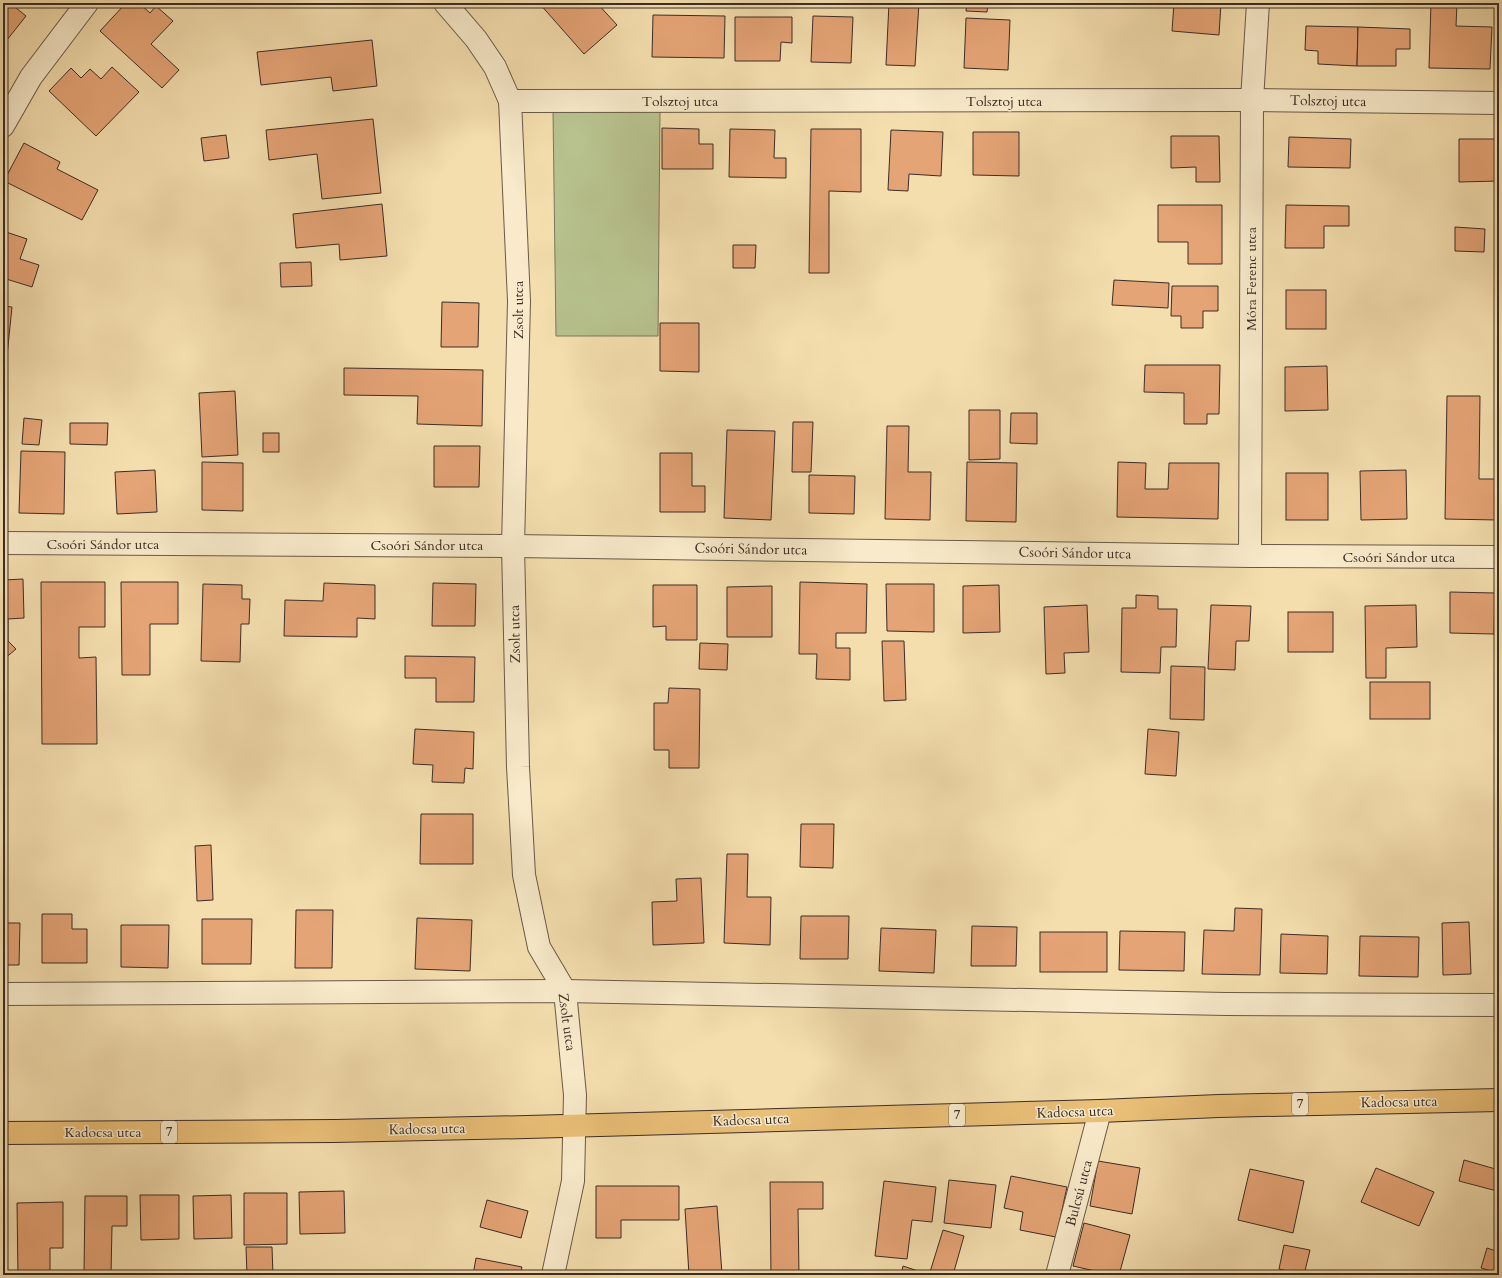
<svg xmlns="http://www.w3.org/2000/svg" width="1502" height="1278" font-family="Cardo,serif">
<rect width="100%" height="100%" fill="#f4deae"/>
<filter id="stains"><feTurbulence type="fractalNoise" baseFrequency=".005" numOctaves="4"/><feColorMatrix values="0 0 0 0 .2 0 0 0 0 .09 0 0 0 0 .02 0 0 0 .5 -.17"/></filter>
<radialGradient id="worn" r=".72"><stop offset=".6" stop-color="#630" stop-opacity="0"/><stop offset="1" stop-color="#630" stop-opacity=".3"/></radialGradient>
<polygon fill="#b7c28e" stroke="#7a785a" points="660,110 658,336 556,336 553,111"/>
<g fill="#e5a476" stroke="#3c2d27">
<polygon points="3,3 10,3 26,16 3,45"/>
<polygon points="126,3 139,3 150,13 156,6 173,21 151,44 179,70 162,88 100,31"/>
<polygon points="539,3 597,3 617,25 584,54"/>
<polygon points="889,3 919,3 915,66 886,65"/>
<polygon points="967,3 988,3 987,12 966,11"/>
<polygon points="1174,3 1221,3 1219,35 1172,31"/>
<polygon points="1431,3 1457,3 1456,26 1492,27 1490,69 1429,68"/>
<polygon points="653,15 725,16 724,58 652,57"/>
<polygon points="813,16 853,17 851,63 811,62"/>
<polygon points="735,17 792,17 792,43 781,42 780,61 735,61"/>
<polygon points="966,18 1010,20 1008,70 964,68"/>
<polygon points="1306,26 1358,27 1357,66 1318,64 1318,51 1305,50"/>
<polygon points="1358,27 1410,29 1410,49 1396,49 1396,66 1357,66"/>
<polygon points="372,40 377,86 333,91 331,77 261,85 257,52"/>
<polygon points="112,67 139,92 96,136 49,91 71,68 81,78 90,69 101,79"/>
<polygon points="373,119 381,193 322,199 317,154 269,160 266,130"/>
<polygon points="662,128 699,129 699,144 713,144 713,169 662,169"/>
<polygon points="730,129 775,130 774,158 786,158 786,178 729,177"/>
<polygon points="811,129 861,129 861,192 829,191 829,273 809,273"/>
<polygon points="891,130 943,132 941,176 909,174 908,191 888,190"/>
<polygon points="973,132 1019,132 1019,176 973,175"/>
<polygon points="226,135 229,158 204,161 201,138"/>
<polygon points="1171,136 1219,136 1220,182 1196,182 1196,167 1171,168"/>
<polygon points="1289,137 1351,139 1350,168 1288,167"/>
<polygon points="1459,139 1499,139 1499,181 1459,182"/>
<polygon points="24,143 60,162 57,169 98,190 82,220 4,181"/>
<polygon points="382,204 387,256 340,260 339,244 296,248 293,214"/>
<polygon points="1158,205 1222,205 1222,264 1188,264 1188,242 1158,242"/>
<polygon points="1286,205 1349,206 1349,226 1324,226 1324,248 1285,248"/>
<polygon points="1455,227 1485,229 1484,252 1455,251"/>
<polygon points="3,231 27,239 20,259 39,265 32,287 3,278"/>
<polygon points="733,245 756,245 755,268 733,268"/>
<polygon points="311,262 312,286 281,287 280,263"/>
<polygon points="1114,280 1169,283 1168,308 1112,305"/>
<polygon points="1172,286 1218,286 1218,311 1203,311 1203,328 1181,328 1181,316 1171,316"/>
<rect x="1286" y="290" width="40" height="39"/>
<polygon points="442,302 479,303 478,347 441,347"/>
<polygon points="3,306 12,307 7,356 3,356"/>
<polygon points="660,323 699,323 699,372 660,371"/>
<polygon points="1145,365 1220,365 1219,414 1207,414 1207,424 1184,424 1184,393 1144,392"/>
<polygon points="1327,366 1328,410 1285,411 1285,367"/>
<polygon points="344,368 483,370 482,426 417,424 418,396 344,395"/>
<polygon points="235,391 238,455 202,457 199,393"/>
<polygon points="1447,396 1480,396 1479,479 1498,479 1498,520 1445,519"/>
<polygon points="969,410 1000,410 1000,459 969,460"/>
<polygon points="1011,413 1037,413 1037,444 1010,443"/>
<polygon points="24,418 42,420 39,445 22,444"/>
<polygon points="793,422 813,422 811,472 792,472"/>
<polygon points="70,423 108,423 107,445 70,444"/>
<polygon points="887,426 909,426 908,472 931,472 930,520 885,519"/>
<polygon points="727,430 775,431 771,520 724,518"/>
<rect x="263" y="433" width="16" height="19"/>
<polygon points="434,446 480,446 479,487 434,487"/>
<polygon points="21,451 65,452 64,514 19,513"/>
<polygon points="660,453 692,453 692,486 705,486 705,512 660,512"/>
<polygon points="202,462 243,463 243,511 202,510"/>
<polygon points="967,462 1017,463 1016,522 966,521"/>
<polygon points="1118,462 1146,463 1145,489 1168,489 1169,463 1219,463 1218,519 1117,517"/>
<polygon points="155,470 157,512 117,514 115,472"/>
<polygon points="1406,470 1407,519 1361,520 1360,471"/>
<rect x="1286" y="473" width="42" height="47"/>
<polygon points="809,475 855,476 854,514 809,513"/>
<polygon points="23,579 24,618 8,619 8,641 16,649 3,660 3,580"/>
<polygon points="41,582 105,582 105,627 79,627 79,658 96,657 97,744 42,744"/>
<polygon points="121,582 178,582 178,624 150,624 150,675 122,675"/>
<polygon points="800,582 867,584 866,633 836,633 836,648 850,648 850,680 816,679 817,654 799,654"/>
<polygon points="324,583 375,585 375,619 357,618 357,637 284,636 285,600 323,601"/>
<polygon points="433,583 476,584 475,626 432,626"/>
<polygon points="203,584 242,585 242,599 250,599 249,624 241,624 240,662 201,661"/>
<polygon points="886,584 934,584 934,632 887,631"/>
<polygon points="653,585 697,585 697,640 666,640 666,626 653,627"/>
<polygon points="999,585 1000,632 963,633 963,586"/>
<polygon points="772,586 772,637 727,637 727,587"/>
<polygon points="1450,592 1495,593 1494,634 1450,633"/>
<polygon points="1136,595 1158,596 1158,609 1177,609 1176,647 1161,647 1160,673 1121,672 1122,608 1136,608"/>
<polygon points="1087,605 1089,652 1064,653 1065,673 1046,674 1044,607"/>
<polygon points="1211,605 1251,606 1249,641 1236,641 1235,670 1208,669"/>
<polygon points="1416,605 1417,647 1386,648 1386,678 1366,678 1365,606"/>
<rect x="1288" y="612" width="45" height="40"/>
<polygon points="882,641 904,641 906,700 884,701"/>
<polygon points="700,643 728,644 727,670 699,669"/>
<polygon points="405,656 475,657 474,702 436,702 436,678 405,678"/>
<polygon points="1171,666 1205,667 1204,720 1170,719"/>
<rect x="1370" y="682" width="60" height="37"/>
<polygon points="669,688 700,689 699,768 669,768 669,750 654,750 654,703 668,703"/>
<polygon points="415,729 474,732 473,769 465,768 464,783 432,782 433,765 413,764"/>
<polygon points="1148,729 1179,732 1176,776 1145,774"/>
<polygon points="421,814 473,814 473,864 420,864"/>
<polygon points="801,824 834,824 833,868 800,867"/>
<polygon points="211,845 213,900 197,901 195,846"/>
<polygon points="727,854 748,854 747,897 771,897 770,945 724,943"/>
<polygon points="701,878 704,943 653,945 652,902 677,901 676,879"/>
<polygon points="1235,908 1262,909 1260,975 1202,974 1204,930 1234,931"/>
<polygon points="296,910 333,910 332,968 295,968"/>
<polygon points="42,914 72,914 72,929 87,929 87,963 42,963"/>
<polygon points="801,916 849,916 848,959 800,959"/>
<polygon points="417,918 472,920 470,971 415,969"/>
<polygon points="202,919 252,919 251,964 202,964"/>
<polygon points="1469,922 1471,974 1443,975 1442,923"/>
<polygon points="3,923 20,923 19,965 3,965"/>
<polygon points="121,925 169,925 168,968 121,967"/>
<polygon points="972,926 1017,927 1016,966 971,966"/>
<polygon points="881,928 936,930 934,973 879,971"/>
<polygon points="1120,931 1185,932 1184,971 1119,970"/>
<rect x="1040" y="932" width="67" height="40"/>
<polygon points="1281,934 1328,936 1327,974 1280,973"/>
<polygon points="1360,936 1419,937 1418,977 1359,976"/>
<polygon points="1464,1160 1499,1170 1499,1185 1497,1191 1459,1181"/>
<polygon points="1098,1161 1140,1168 1132,1214 1090,1206"/>
<polygon points="1376,1168 1434,1192 1419,1226 1361,1202"/>
<polygon points="1250,1169 1304,1181 1293,1233 1238,1220"/>
<polygon points="1011,1176 1067,1187 1056,1237 1020,1230 1023,1212 1004,1208"/>
<polygon points="949,1180 996,1185 991,1228 944,1223"/>
<polygon points="884,1181 936,1187 932,1222 912,1220 907,1259 875,1256"/>
<polygon points="770,1182 823,1182 823,1209 798,1209 799,1275 771,1275"/>
<polygon points="596,1186 679,1186 679,1220 621,1220 621,1238 596,1238"/>
<polygon points="344,1191 345,1233 300,1234 299,1192"/>
<polygon points="244,1193 287,1193 287,1244 244,1245"/>
<polygon points="140,1195 179,1195 179,1239 141,1240"/>
<polygon points="231,1195 232,1238 194,1239 193,1196"/>
<polygon points="85,1196 127,1196 127,1226 112,1226 111,1275 84,1275"/>
<polygon points="487,1200 528,1211 521,1238 480,1227"/>
<polygon points="63,1202 63,1248 50,1248 50,1275 18,1275 17,1203"/>
<polygon points="717,1206 722,1274 689,1275 685,1209"/>
<polygon points="1084,1223 1130,1235 1119,1275 1093,1275 1095,1271 1073,1266"/>
<polygon points="943,1230 964,1236 953,1275 939,1275 930,1272"/>
<polygon points="1284,1245 1310,1250 1304,1275 1279,1269"/>
<polygon points="246,1247 272,1247 273,1275 247,1275"/>
<polygon points="1487,1248 1499,1252 1499,1273 1481,1268"/>
<polygon points="476,1258 522,1267 520,1275 473,1275"/>
<polygon points="903,1266 930,1275 901,1275"/>
</g>
<g fill="none" stroke-linecap="round" stroke-linejoin="round">
<defs>
<g id="minor">
<polyline points="445,3 476,39 495,67 510,101 519,301 513,546 518,767 524,875 539,947 565,991 575,1095 573,1181 553,1275"/>
<polyline points="510,101 1252,100 1499,103"/>
<polyline points="3,126 31,77 87,3"/>
<polyline points="3,543 513,546 1250,556 1499,557"/>
<polyline points="1250,556 1252,100 1258,3"/>
<polyline points="3,994 565,991 1226,1004 1499,1005"/>
<polyline points="1057,1275 1100,1111"/>
</g>
<polyline id="major" points="3,1133 335,1131 527,1127 1100,1111 1219,1106 1499,1100"/>
</defs>
<use href="#minor" stroke="#6a5949" stroke-width="24"/>
<use href="#major" stroke="#3c2d27" stroke-width="24"/>
<use href="#minor" stroke="#f8eaca" stroke-width="22"/>
<use href="#major" stroke="#eabf77" stroke-width="22"/>
</g>
<g text-anchor="middle" dominant-baseline="central" stroke-width="3" stroke-linejoin="round" paint-order="stroke">
<g fill="#f8eaca" stroke="#746658" stroke-width="1">
<rect x="1292" y="1093" width="16" height="22" rx="3"/>
<rect x="949" y="1104" width="16" height="22" rx="3"/>
<rect x="161" y="1121" width="16" height="22" rx="3"/>
</g>
<g font-size="13" font-weight="bold" fill="#3c2d27">
<text x="1300" y="1104">7</text>
<text x="957" y="1115">7</text>
<text x="169" y="1132">7</text>
</g>
<g font-size="14" fill="#3c2d27" stroke="#f8eaca">
<text x="680" y="101">Tolsztoj utca</text>
<text x="1004" y="101">Tolsztoj utca</text>
<text transform="translate(1328 101) rotate(1)">Tolsztoj utca</text>
<text transform="translate(1251 279) rotate(-90)">Móra Ferenc utca</text>
<text transform="translate(518 310) rotate(-90)">Zsolt utca</text>
<text x="103" y="544">Csoóri Sándor utca</text>
<text x="427" y="545">Csoóri Sándor utca</text>
<text transform="translate(751 549) rotate(1)">Csoóri Sándor utca</text>
<text transform="translate(1075 553) rotate(1)">Csoóri Sándor utca</text>
<text x="1399" y="557">Csoóri Sándor utca</text>
<text transform="translate(515 634) rotate(-91)">Zsolt utca</text>
<text transform="translate(567 1022) rotate(82)">Zsolt utca</text>
<text transform="translate(1399 1102) rotate(-1)">Kadocsa utca</text>
<text transform="translate(1075 1112) rotate(-2)">Kadocsa utca</text>
<text transform="translate(751 1120) rotate(-2)">Kadocsa utca</text>
<text transform="translate(427 1129) rotate(-1)">Kadocsa utca</text>
<text x="103" y="1132">Kadocsa utca</text>
<text transform="translate(1079 1193) rotate(-75)">Bulcsú utca</text>
</g>
</g>
<rect width="1502" height="1278" fill="none" stroke="#f4deae" stroke-width="16"/>
<rect x="4" y="4" width="1494" height="1270" fill="none" stroke="#3c2d27" stroke-width="2"/>
<rect x="8" y="8" width="1486" height="1262" fill="none" stroke="#3c2d27"/>
<rect width="100%" height="100%" filter="url(#stains)"/>
<rect width="100%" height="100%" fill="url(#worn)"/>
</svg>
